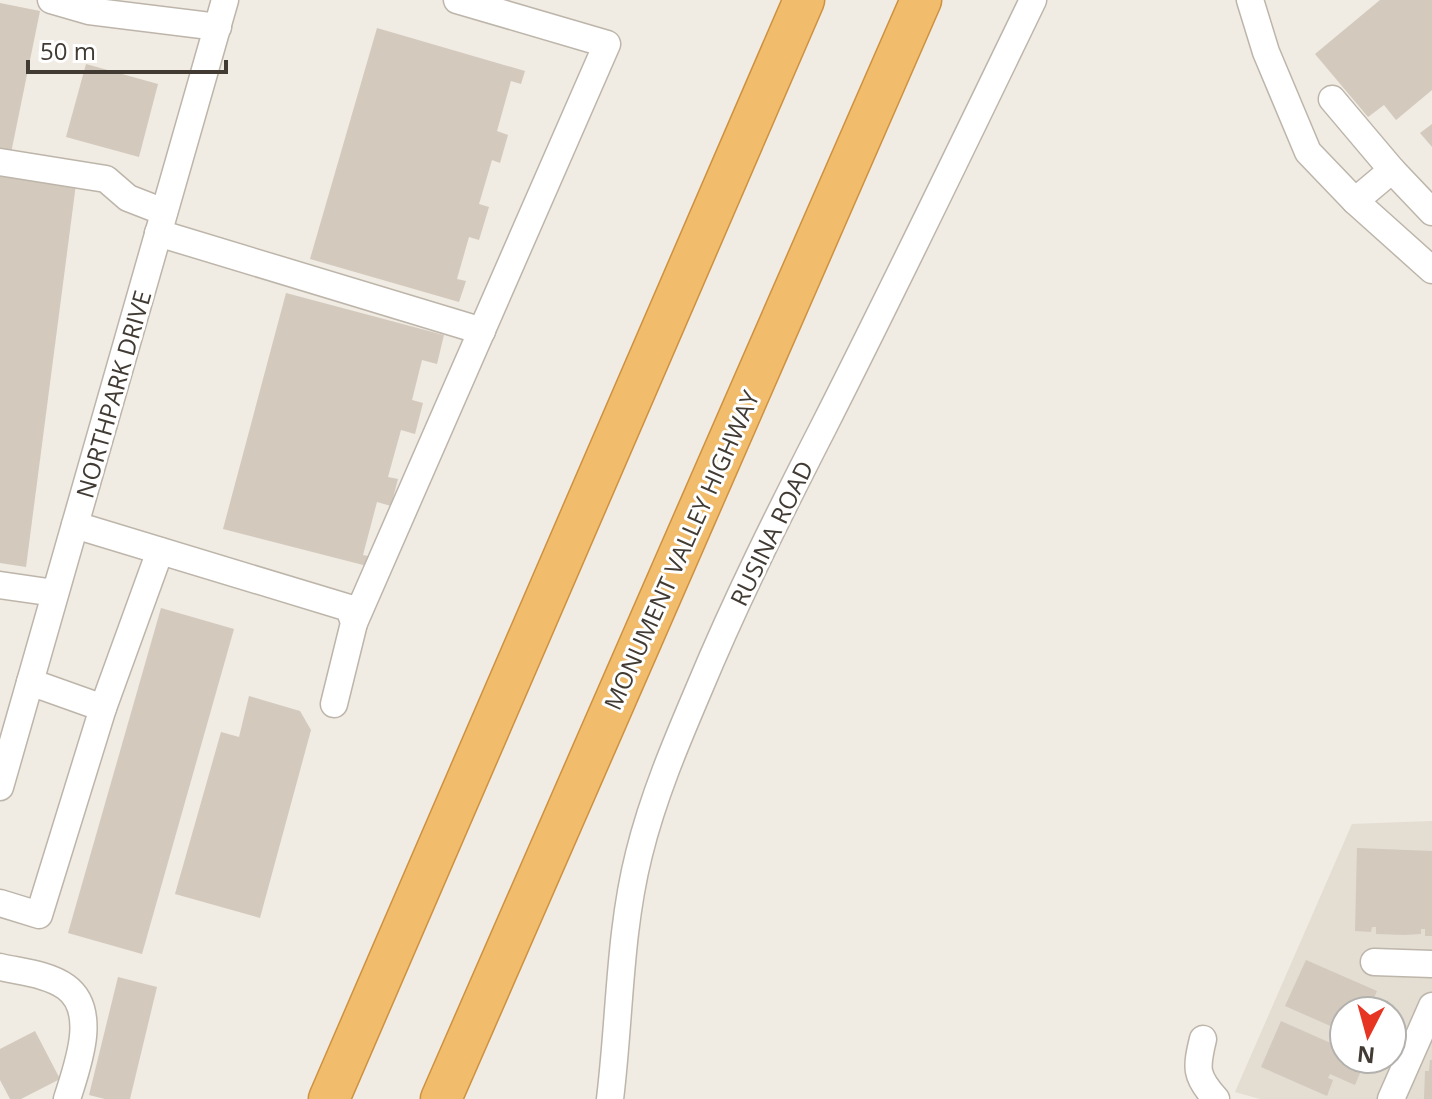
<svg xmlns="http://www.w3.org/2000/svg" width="1432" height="1099" font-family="'Open Sans',sans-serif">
<rect width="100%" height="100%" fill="#f0ebe3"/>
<path fill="#e3ddd2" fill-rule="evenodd" d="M1432,821V1099H1260L1235,1092L1352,824ZM1344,1011H1392V1059H1344Z"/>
<g fill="#d3c9bd">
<polygon points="1380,0 1432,0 1432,90 1396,120 1384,105 1368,117 1315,54"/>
<polygon points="0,3 40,11 11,153 0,151"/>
<polygon points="377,28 525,71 521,84 511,81 497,131 508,135 500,163 492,160 479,204 489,207 479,240 469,237 457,279 466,281 459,302 310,259"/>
<polygon points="86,64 158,84 139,157 66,137"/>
<polygon points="1432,124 1432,147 1420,133"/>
<polygon points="0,174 76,184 26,567 0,563"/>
<polygon points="286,293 444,335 437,364 422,360 412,400 423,403 415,434 401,430 388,477 398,479 391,506 377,502 363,555 373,557 371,567 223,529"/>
<polygon points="161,608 234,629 142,954 68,933"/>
<polygon points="249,696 300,711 311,730 260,918 175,894 221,732 239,737"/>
<polygon points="1357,848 1432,851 1432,936 1425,936 1425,929 1421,929 1421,934 1405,935 1376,934 1376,927 1372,927 1371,932 1355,931"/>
<polygon points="1306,960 1377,991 1370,1007 1365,1004 1363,1008 1370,1011 1344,1011 1344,1032 1285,1006"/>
<polygon points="118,977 157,987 130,1099 105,1099 89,1095"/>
<polygon points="1281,1021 1344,1049 1344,1059 1366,1059 1355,1085 1330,1074 1328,1078 1333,1080 1327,1096 1261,1067"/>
<polygon points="35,1031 60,1079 21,1099 10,1099 0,1080 0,1049"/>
<polygon points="1430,1060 1432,1060 1432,1099 1424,1099 1425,1071 1429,1071"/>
</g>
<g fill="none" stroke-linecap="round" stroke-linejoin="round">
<defs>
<g id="minor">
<polyline points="51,0 89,11 218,27"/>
<polyline points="1250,0 1266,52 1308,152 1355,201 1432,270"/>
<polyline points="1332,99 1392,170"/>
<polyline points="0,162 106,179 128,198 164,212"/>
<polyline points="1355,201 1392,170 1432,212"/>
<polyline points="158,233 482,331"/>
<polyline points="75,525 349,608 354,623 334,704"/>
<polyline points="0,585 55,593"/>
<polyline points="354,623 607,44 457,0"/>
<polyline points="30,682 103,708 160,551"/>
<polyline points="0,787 225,0"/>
<polyline points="0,903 39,915 103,708"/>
<polyline points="1374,962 1432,964"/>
<path d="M0,967C21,972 48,974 66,987C99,1011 77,1067 67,1099"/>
<path d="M1203,1039C1196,1068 1195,1076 1216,1099"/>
<path d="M610,1099C620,1018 619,933 639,854C653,797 676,743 699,689C736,600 779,514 823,428C895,286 964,143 1033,0"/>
<polyline points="1391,1099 1432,1006"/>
</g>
<g id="highway">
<polyline points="329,1099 804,0"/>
<polyline points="441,1099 921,0"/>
</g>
</defs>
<use href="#minor" stroke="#bdb5aa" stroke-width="29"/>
<use href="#highway" stroke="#ce913f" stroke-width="43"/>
<use href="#minor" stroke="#fff" stroke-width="26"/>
<use href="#highway" stroke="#f1bd6d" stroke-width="40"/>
</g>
<g text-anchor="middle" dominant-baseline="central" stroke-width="6" stroke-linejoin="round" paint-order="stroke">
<g font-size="24" fill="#413b34" stroke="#fff">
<text transform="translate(113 394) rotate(-74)">NORTHPARK DRIVE</text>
<text transform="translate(771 533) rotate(-64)">RUSINA ROAD</text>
<text transform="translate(681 550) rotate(-66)">MONUMENT VALLEY HIGHWAY</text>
</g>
</g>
<g transform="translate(1368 1035) rotate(186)"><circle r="38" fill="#ffffff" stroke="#b3b1ae" stroke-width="2"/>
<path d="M0-6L14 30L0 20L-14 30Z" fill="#e73523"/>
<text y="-12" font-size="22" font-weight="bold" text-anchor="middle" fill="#413b34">N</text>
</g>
<path d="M28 60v12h198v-12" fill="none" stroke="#413b34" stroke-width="4"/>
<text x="40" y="60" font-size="24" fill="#413b34" stroke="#ffffff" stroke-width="6" paint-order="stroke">50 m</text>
</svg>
